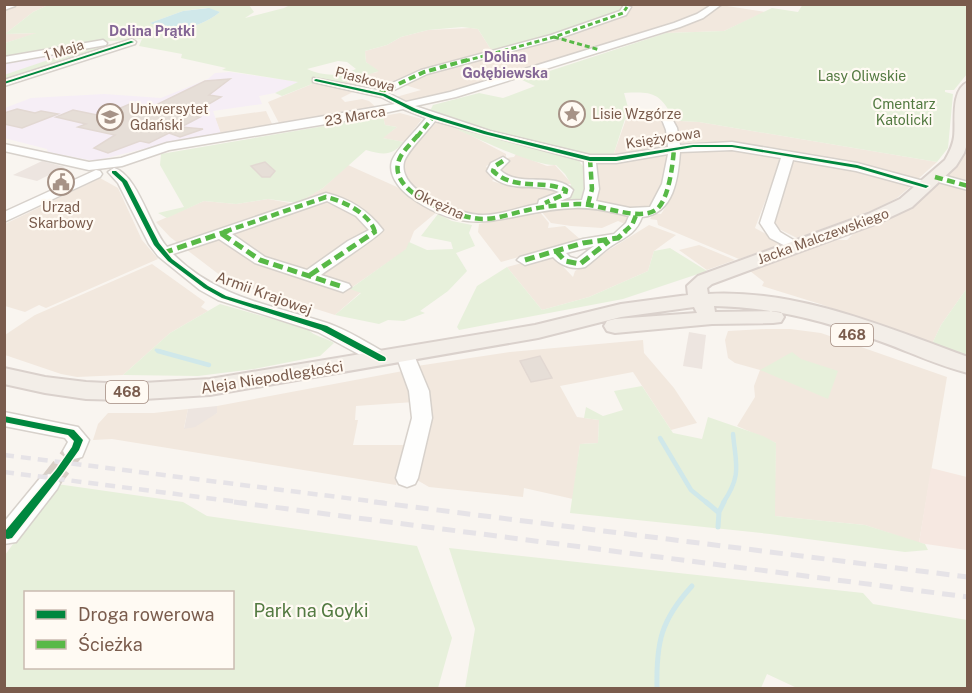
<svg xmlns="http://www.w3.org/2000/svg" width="972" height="693" font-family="'Public Sans',sans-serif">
<rect width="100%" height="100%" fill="#f9f5f0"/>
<g fill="#f2e8de">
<polygon points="5,5 48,5 33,12 5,34 38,33 5,43"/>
<polygon points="627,5 728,5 727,6 765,12 724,31 666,33 653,29 484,83 406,103 396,97 421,90 402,84 378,91 361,88 341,98 345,102 362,99 369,101 378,109 280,125 268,102 322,80 378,72 366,62 365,51 387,45 401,37 428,30 471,28 478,29 490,48"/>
<polygon points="266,111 273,126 221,134 215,118"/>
<polygon points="400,113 422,119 404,142 382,138 397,127 385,125 383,116"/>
<polygon points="664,116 679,117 681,121 699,122 937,162 918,179 913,179 862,165 733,143 684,143 613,156 626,119 629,117"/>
<polygon points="435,120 468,134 506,154 506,158 486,166 494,179 492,181 514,188 546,188 560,194 543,201 491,216 471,215 414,189 403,171 406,156"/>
<polygon points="712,147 782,157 755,228 779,241 779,245 739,259 658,225 657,220 650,219 653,214 661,214 669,202 675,182 678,150"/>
<polygon points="967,149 967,288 941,325 932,344 820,304 762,286 764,282 750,271 836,240 847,240 854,233 915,206 957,166"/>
<polygon points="668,152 665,179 653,207 639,211 595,203 596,162"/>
<polygon points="516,154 547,166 555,165 572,184 521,184 497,169 508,161 507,158 514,157"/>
<polygon points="794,159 868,172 911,186 897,198 873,210 797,238 777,228 774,220"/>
<polygon points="348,165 397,187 416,201 438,211 414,231 407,249 351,288 361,292 335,315 250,288 242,292 170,237 156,222 204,201 236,204 268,199 295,204 323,188"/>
<polygon points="100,178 118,188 142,240 158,259 46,308 39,305 25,312 5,306 5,224"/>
<polygon points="571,208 607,210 628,216 628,219 625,224 618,221 602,228 571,226 551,223 541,211"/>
<polygon points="539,211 549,223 548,228 565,226 581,240 501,262 478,232 479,224"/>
<polygon points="649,225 676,235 654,251 648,271 589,297 542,310 507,267 552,255 573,277 575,271"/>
<polygon points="699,245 735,260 707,270 679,250"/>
<polygon points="152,264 205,302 201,307 208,311 170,333 123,375 77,377 61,374 5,355 5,335 35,315"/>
<polygon points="766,329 790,329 821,333 947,377 919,543 865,525 774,516 776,443 737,426 755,397 754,386 760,370 735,363 728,358 725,340 728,331"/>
<polygon points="643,340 644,353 674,388 697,423 671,430 633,372 560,386 577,417 599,420 598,443 580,444 573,499 524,488 523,497 429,487 417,480 431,415 417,366 510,352"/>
<polygon points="403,371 414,402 356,406 355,420 358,420 353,445 409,445 396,485 112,439 93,440 98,424 108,413 154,413 188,409 184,428 217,413 217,406"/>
</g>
<polygon fill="#f6e8e1" points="931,468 967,477 967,550 919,543"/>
<g fill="#ede5e0">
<polygon points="42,161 65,167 37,181 13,175"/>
<polygon points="689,332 706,335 702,369 683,366"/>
<polygon points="217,406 217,413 195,427 184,429 188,409"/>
</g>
<g fill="#f6eef6">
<polygon points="44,54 58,57 5,75 5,62"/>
<polygon points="230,72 299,82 275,93 259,96 262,104 213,111 221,134 180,140 94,161 48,152 47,149 4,138 5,108 31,98 104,94 161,98 208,79 215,73"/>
</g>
<g fill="#e7f0db" fill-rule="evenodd">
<path d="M286,4L627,5L624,6L620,12L575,30L498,51L490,48L478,29L462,27L428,30L401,37L387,45L365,51L366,62L379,71L339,84L322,80L282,96L275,93L298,82L222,70L226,68L181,58L182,54L139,46L142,39L83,43L5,58V43L36,33L5,34L33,12L48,5H249L254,12L245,18L284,8L288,6ZM206,8L220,12C200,28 174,34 150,23L183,11ZM338,61L347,62L356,69C340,77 323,76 307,69Z"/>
<path d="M803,4L967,5V74L954,90H945V92L953,94L948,148L937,162L699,122L680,121L679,117H672C660,91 649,92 624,93L629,111V119H625L613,156C556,157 485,130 429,113L433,105L479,93L503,98L535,86L522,80L666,33L724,31L772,8L798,12Z"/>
<polygon points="110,44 112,46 5,79 4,75 57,57 44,54"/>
<path d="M383,116L385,125L397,127L383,138L404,142C392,156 384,155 366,150L323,188L298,203L268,199L236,204L204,201L167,218L158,213L184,207L160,165L161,154Z"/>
<path d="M435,120L554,151L579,161L589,174L584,200L544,204L567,198L571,184L565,174L556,165C533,167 461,130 435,120Z"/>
<polygon points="438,214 452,221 472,225 469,233 475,246 456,253 467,271 448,291 420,311 425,313 404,321 388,320 379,324 335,315 361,293 350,289 406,249 409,242 427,250 453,249 451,242 421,236"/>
<polygon points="670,248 707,271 623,299 459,330 457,327 477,286 507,267 542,310 589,297 648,271 654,251"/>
<polygon points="967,288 967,356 932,344 941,325"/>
<path d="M220,304L308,329C314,337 325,337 334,343L320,356L254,369L198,376L123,375L170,333Z"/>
<polygon points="792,352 801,359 838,371 828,399 760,370"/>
<polygon points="642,386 673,433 702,439 708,417 763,436 776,443 775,516 865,525 925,544 928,550 905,552 770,534 570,513 580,444 598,443 599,420 584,418 586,407 603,416 623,410 614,391"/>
<path d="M57,484L183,502L207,516L417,546L452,638L438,688H5V555ZM26,592H232V668H26Z"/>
<polygon points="449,548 863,593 873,604 967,620 967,688 797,688 767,674 761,688 465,688 475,629"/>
</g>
<path fill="#d0e8ea" d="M209,8L220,12C200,28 174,34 150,23L183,11Z"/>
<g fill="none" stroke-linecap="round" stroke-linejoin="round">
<polyline stroke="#d0e8ea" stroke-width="3" points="156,350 164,352"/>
<g stroke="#d0e8ea" stroke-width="4.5">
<polyline points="158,351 209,365"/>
<polyline points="660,438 691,490 707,503"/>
<path d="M723,503C742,475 736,465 733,434"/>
</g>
<g stroke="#d0e8ea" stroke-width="5">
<polyline points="706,502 718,512"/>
<polyline points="718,527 719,512 724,502"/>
<path d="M657,688C656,642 661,620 692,586"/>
</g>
</g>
<g fill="#e6ded7" stroke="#e2d8d2" stroke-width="1.5">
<polygon points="230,79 209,95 221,97 190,115 200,117 181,127 203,129 180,137 169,133 149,143 140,141 108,153 94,148 115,135 78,127 86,124 56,117 73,110 102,116 132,103 152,107 205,81"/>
<polygon points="17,109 35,113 41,111 58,114 22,128 4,124 4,113"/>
<polygon points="265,162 275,171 270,177 262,177 251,166"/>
<polygon points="540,356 552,378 531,382 520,361"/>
</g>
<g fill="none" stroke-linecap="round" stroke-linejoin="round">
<polyline stroke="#d9cfc7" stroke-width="20" stroke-dasharray="20 10" stroke-linecap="butt" points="49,483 74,451"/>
<defs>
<g id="minor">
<polygon points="15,4 15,6 4,10 4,5"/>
<path d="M713,4H722L703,18L680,27L456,97L415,106L490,131L590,155H616L668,147L666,130L661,117L666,114L670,115L677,128L680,145L732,142L857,163L931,183L933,186L931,189L926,190L856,171L793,160L774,223L780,232L800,244L802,247L800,250L795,251L770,238L760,223L781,158L732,150L680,152C678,178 674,214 642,217C637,231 628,236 616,243C605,249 595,260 585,267C573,270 561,266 553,257L525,265L517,260L520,257L583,239L614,234L626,223L629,216C611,212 594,207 575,208C505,210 476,244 409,196C399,188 388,175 392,161C396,149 418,129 426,118L403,109L356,119L169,150L122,166L89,170L4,151V144L89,162L121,158L167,143L395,104L381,97L313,82V78L377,90L421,70L551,35L620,11L624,5L631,7L626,15L557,39L427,74L388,93L406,102L450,92L674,23L697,14ZM435,121L584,161L585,189L582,200L560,201L570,197L573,190C553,170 520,189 500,170L509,161L503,157L491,163L487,171C507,196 534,181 559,192L539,200L538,204C520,207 501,215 483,215C460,215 397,192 404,162C407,151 428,131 435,121ZM668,154L662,184L650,207L630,208L596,201L599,189L596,163H616ZM594,246L577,259L570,257L566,253Z"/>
<polygon points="132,39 136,42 135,44 4,86 4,80"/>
<polygon points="103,40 107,43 106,45 4,63 4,57"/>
<path d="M114,168C138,175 150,228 167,247L326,193C350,199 368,210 383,230C381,235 330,268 321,275L349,284L351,287L343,292L255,263L219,239L173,254C217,298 271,305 327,323C348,330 369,344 389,355L391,359L389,363H375L318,332L218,300L200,290L158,256L149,244L118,183L108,172ZM327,201L356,216L369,230L348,241L307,270L265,257L232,234Z"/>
<polygon points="96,170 100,171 102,174 100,177 4,222 4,212"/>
<polygon points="935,173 968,182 968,190 931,180 929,177"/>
<polygon points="405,349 411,351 414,355 429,391 432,418 418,478 415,484 407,487 399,484 396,478 412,418 409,391 396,355 399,351"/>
<polygon points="4,412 78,427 89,440 82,457 74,459 66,457 63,451 68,442 65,438 4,426"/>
<polygon points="49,474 57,477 60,483 57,489 16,542 4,544 4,522 41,477"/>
</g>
<path id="major" d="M968,82V141L964,153L956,166L912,207L880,222L712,284L707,288L708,294C798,289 885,327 968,357V373C939,366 912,353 885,343C829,322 775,307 714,306L715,312L773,311L781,312L784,317L781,322L773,323L712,324L615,333L607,331L604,326L607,321L615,319L697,313L694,307L621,317L538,338L210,395L127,400L86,399L45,393L4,384V368L45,377L86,382L127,384L210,379L535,325L621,304L688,295L687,286L698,276L868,214L900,199L945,160C949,153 953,145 954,137C956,122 950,90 968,82Z"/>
</defs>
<use href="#minor" stroke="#d7d1cb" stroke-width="3"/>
<use href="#major" stroke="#dad1cc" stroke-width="4"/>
<use href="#minor" fill="#fefefd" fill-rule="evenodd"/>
<use href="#major" fill="#f3eee8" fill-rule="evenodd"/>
<g stroke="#e6e3e7" stroke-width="4.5" stroke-dasharray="10 7" stroke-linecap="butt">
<polyline points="4,455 386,503"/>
<polyline points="4,472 246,503"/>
</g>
<g stroke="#e6e3e7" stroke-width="5" stroke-dasharray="13 8" stroke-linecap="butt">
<polyline points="234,502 968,597"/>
<polyline points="374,502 968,577"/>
</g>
<g stroke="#58b947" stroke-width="3" stroke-dasharray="5 3" stroke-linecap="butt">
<polyline points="554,37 600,50"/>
<polyline points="465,61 554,37 623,13 627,7"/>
</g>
<g stroke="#58b947" stroke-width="4" stroke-dasharray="7 4" stroke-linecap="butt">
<polyline points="379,93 424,72 471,59"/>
<polyline points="417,137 433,117"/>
</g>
<g stroke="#58b947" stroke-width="4.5" stroke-dasharray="8 4.5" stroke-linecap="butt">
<path d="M418,135C412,143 402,151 399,160C386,194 460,219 483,219C498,219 513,213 528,210C544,206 561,205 577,204C599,203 640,223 657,209C669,199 673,163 674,148"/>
<path d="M503,161L495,166L493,171C514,191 541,179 566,190L565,194L545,203"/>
<polyline points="935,177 968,186"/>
<polyline points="588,204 592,189 590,159"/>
<path d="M224,232L326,197C344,201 370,214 375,232"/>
<polyline points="624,232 632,225 637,213"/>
</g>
<g stroke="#58b947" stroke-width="5" stroke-dasharray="10 5" stroke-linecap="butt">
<polyline points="222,234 260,260 343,287"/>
<polyline points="556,251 565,261 580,264 609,241"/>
<polyline points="163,253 228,231"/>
<polyline points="525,260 583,243 618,238 626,231"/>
<polyline points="310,275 376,231"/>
</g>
<defs>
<g id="cycleway">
<polygon points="131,41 134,42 4,84 4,82"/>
<polygon points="316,79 385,94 416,109 435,116 488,132 590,157 616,157 693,145 732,145 857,165 929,186 926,188 857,168 732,147 693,147 616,161 590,161 484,134 431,118 412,111 383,96 315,81 314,80"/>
<polygon points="112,171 116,171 127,181 159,243 172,259 208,286 226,296 327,326 385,357 386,359 385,361 379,361 321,330 222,298 204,288 168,261 154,245 122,182 112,173"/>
<polygon points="4,416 74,430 83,440 79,450 62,474 12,538 8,539 4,538 4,530 6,530 56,470 72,447 74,441 68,435 4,422"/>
</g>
</defs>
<use href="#cycleway" stroke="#fffaf3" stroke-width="3"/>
<use href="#cycleway" fill="#00873e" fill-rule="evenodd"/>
</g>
<defs>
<symbol id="sight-ring" viewBox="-11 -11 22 22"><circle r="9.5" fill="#fffaf3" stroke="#a69286" stroke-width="1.5"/><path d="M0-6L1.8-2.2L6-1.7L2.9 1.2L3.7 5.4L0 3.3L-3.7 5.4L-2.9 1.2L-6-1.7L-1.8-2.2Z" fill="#a69286"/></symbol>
<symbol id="university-ring" viewBox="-11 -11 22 22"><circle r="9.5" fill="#fffaf3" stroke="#a69286" stroke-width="1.5"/><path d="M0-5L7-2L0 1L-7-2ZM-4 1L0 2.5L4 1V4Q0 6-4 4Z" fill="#a69286"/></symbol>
<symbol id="civic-ring" viewBox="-11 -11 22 22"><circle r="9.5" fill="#fffaf3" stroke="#a69286" stroke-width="1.5"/><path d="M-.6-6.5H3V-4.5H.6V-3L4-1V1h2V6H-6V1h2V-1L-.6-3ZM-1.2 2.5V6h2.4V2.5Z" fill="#a69286"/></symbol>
</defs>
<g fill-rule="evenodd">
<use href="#sight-ring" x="557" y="99" width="30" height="30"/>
<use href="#university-ring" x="95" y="102" width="30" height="30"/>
<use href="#civic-ring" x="46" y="167" width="30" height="30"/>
</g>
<g text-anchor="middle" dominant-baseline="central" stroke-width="4.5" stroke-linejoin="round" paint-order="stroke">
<g font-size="14" font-weight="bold" fill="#846695" stroke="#fffaf3">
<text x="152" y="31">Dolina Prątki</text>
<text x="505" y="57">Dolina<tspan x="505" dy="16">Gołębiewska</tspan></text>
</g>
<g font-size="14" fill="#7a5c4d" stroke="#fffaf3">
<text transform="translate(64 50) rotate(-18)">1 Maja</text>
<text transform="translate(365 79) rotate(15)">Piaskowa</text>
<text transform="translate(355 116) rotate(-10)">23 Marca</text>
<text transform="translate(663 138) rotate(-9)">Księżycowa</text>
<text transform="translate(439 204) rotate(25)">Okrężna</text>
<text transform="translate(823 236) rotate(-20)">Jacka Malczewskiego</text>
</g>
<g font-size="14" fill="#537a41" stroke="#fffaf3">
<text x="862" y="76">Lasy Oliwskie</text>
<text x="904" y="104">Cmentarz<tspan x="904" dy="16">Katolicki</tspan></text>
</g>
<g font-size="14" fill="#7a5c4d" stroke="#fffaf3" text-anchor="start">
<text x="130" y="109">Uniwersytet<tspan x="130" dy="16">Gdański</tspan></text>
<text x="592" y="114">Lisie Wzgórze</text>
<text x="61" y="207" text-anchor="middle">Urząd<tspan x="61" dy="16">Skarbowy</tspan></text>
</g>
<g fill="#fffaf3" stroke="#a28b7f" stroke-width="1.5">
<rect x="831" y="324" width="42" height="22" rx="4.5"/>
<rect x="106" y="381" width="42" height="22" rx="4.5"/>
</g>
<g font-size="14" font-weight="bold" fill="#7a5c4d">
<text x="852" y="335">468</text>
<text x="127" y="392">468</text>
</g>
<g font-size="15" fill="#7a5c4d" stroke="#fffaf3">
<text transform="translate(264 293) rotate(20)">Armii Krajowej</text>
<text transform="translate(272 377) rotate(-9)">Aleja Niepodległości</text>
</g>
<g font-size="18" fill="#537a41" stroke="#fffaf3">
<text x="311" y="610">Park na Goyki</text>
</g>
</g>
<rect width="972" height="693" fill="none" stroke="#7a5c4d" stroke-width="12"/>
<rect x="24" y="591" width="210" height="78" fill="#fffaf3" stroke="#cabbb1" stroke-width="1.5"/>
<rect x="36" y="610" width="30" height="9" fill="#00873e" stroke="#cabbb1" stroke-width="1.5"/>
<text x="78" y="621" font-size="18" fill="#7a5c4d">Droga rowerowa</text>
<rect x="36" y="640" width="30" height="9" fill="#58b947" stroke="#cabbb1" stroke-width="1.5"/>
<text x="78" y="651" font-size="18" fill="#7a5c4d">Ścieżka</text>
</svg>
